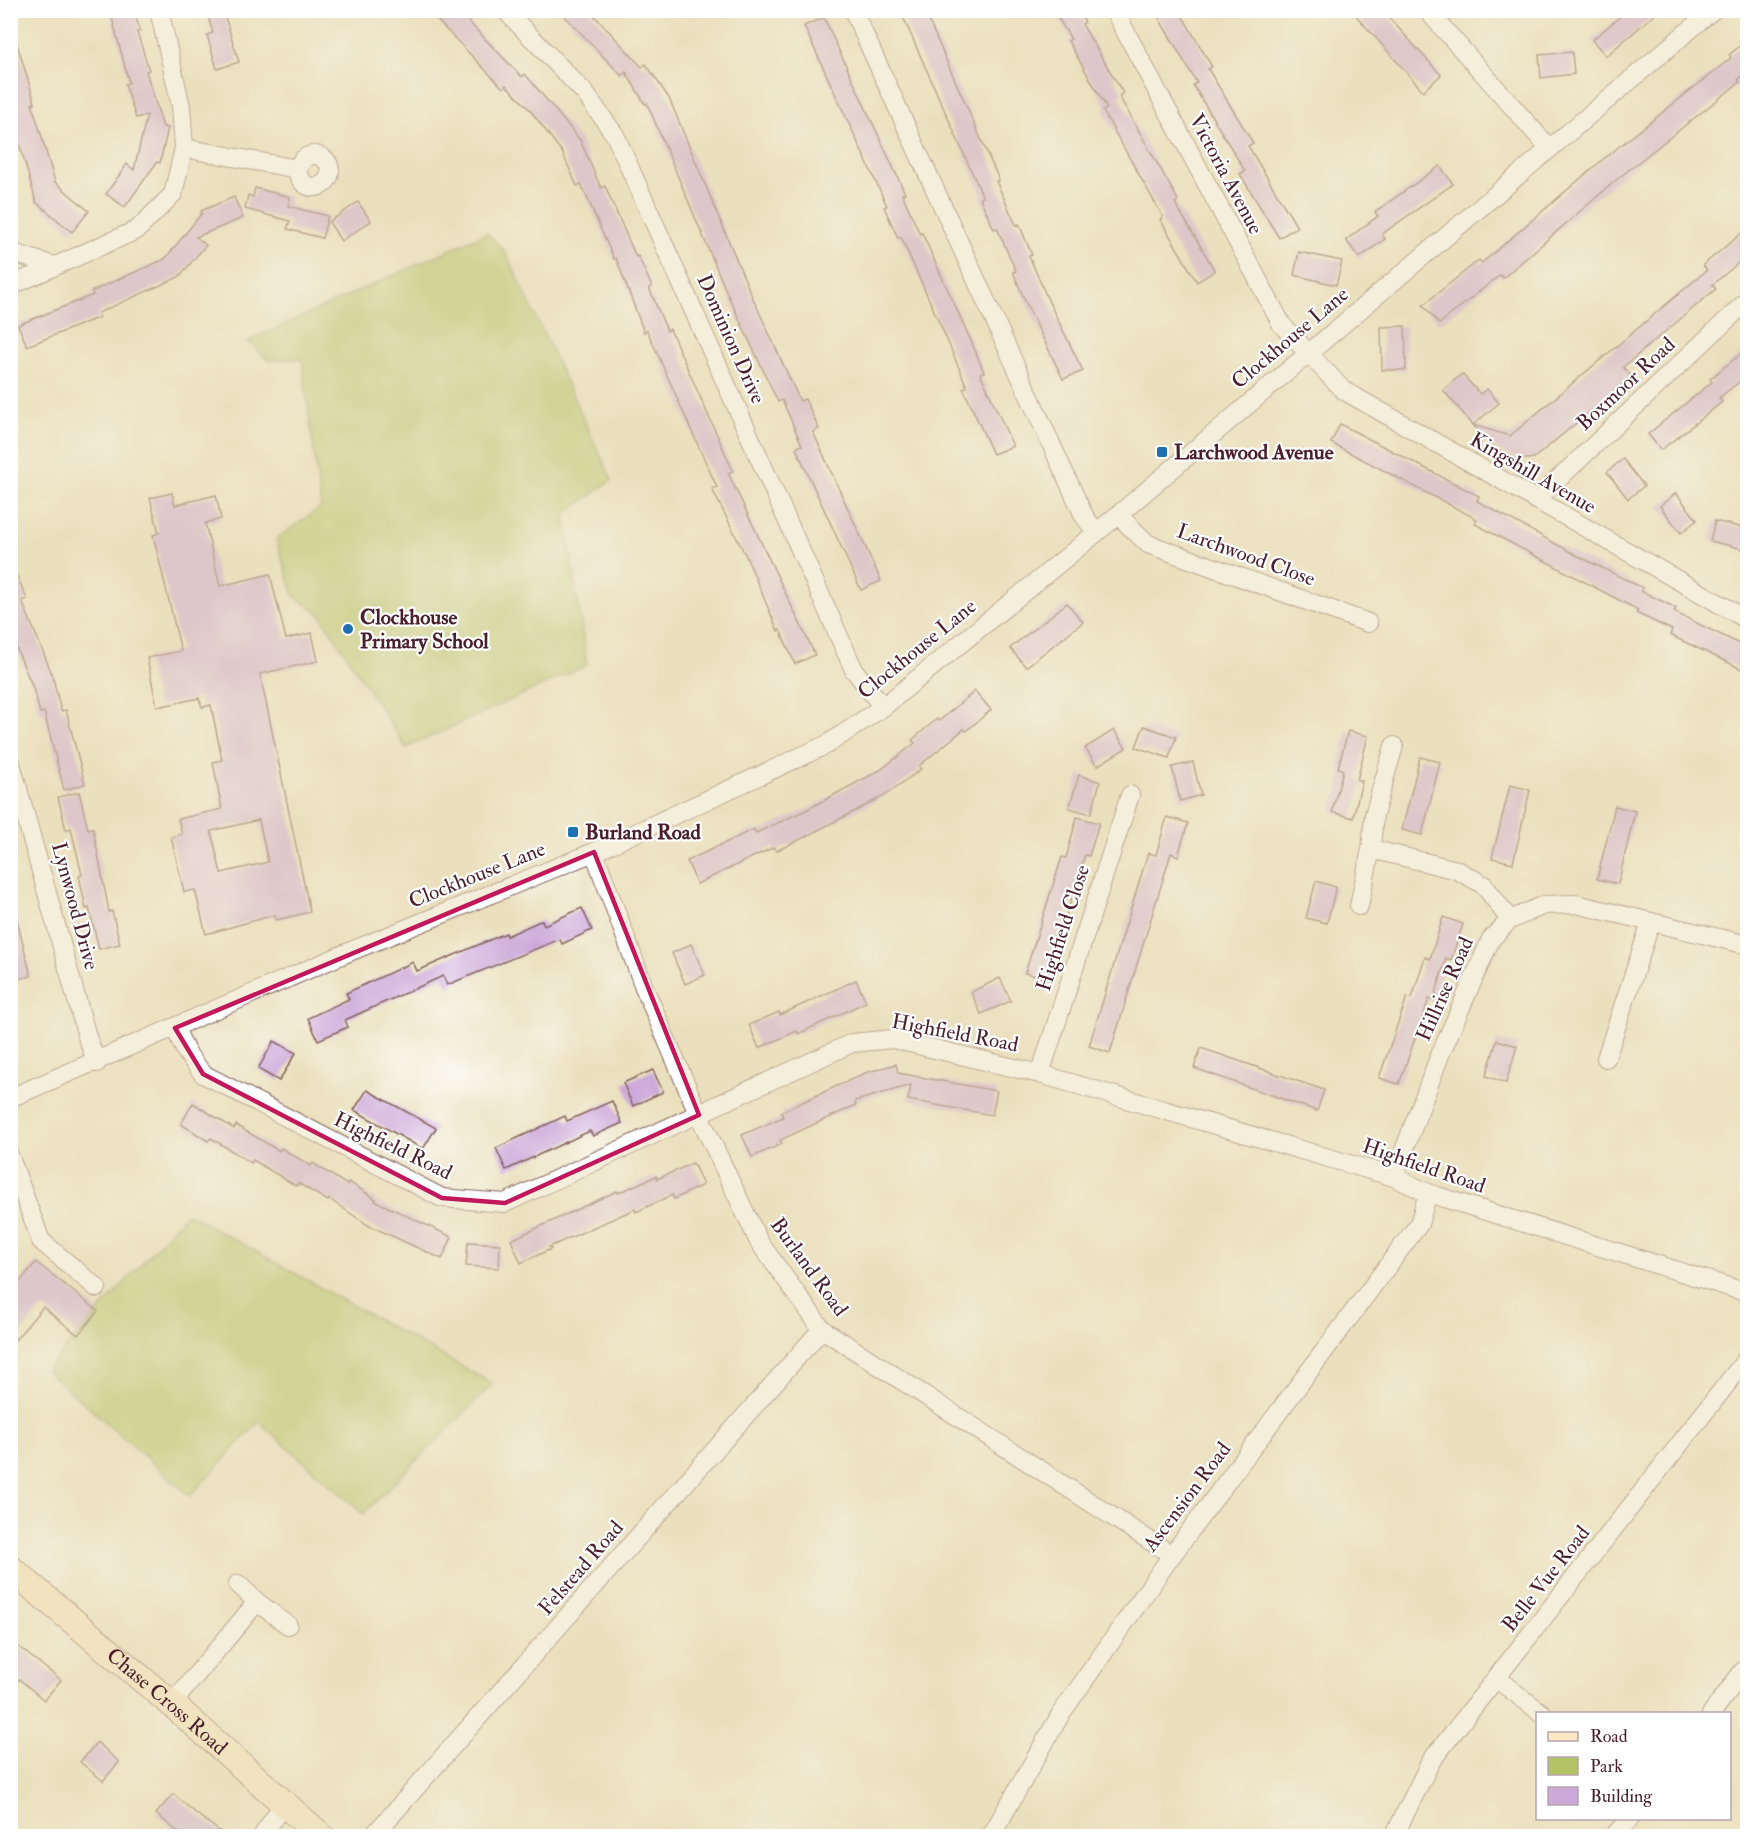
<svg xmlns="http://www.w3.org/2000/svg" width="1758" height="1847" font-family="'IM FELL Double Pica',serif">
<rect width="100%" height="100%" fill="#fff"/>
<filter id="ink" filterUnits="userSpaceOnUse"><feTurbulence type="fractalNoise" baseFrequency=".0167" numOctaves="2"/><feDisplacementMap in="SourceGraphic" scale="12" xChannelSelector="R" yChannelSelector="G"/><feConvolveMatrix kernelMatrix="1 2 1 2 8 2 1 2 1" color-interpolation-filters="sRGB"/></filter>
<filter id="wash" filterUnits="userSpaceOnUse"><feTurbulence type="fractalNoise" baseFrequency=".008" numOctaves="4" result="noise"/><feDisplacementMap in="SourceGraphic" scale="24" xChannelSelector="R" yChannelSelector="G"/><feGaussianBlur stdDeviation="1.35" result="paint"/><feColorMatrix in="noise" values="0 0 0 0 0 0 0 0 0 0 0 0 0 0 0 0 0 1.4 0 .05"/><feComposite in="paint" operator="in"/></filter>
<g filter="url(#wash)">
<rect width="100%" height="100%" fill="#ebe0bd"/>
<g fill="#b4c366" stroke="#7f7148" stroke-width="1.5">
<polygon points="487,233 506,253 612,480 565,514 587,665 406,748 320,614 294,596 276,539 321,507 302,359 268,360 248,341"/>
<polygon points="187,1213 493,1384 363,1514 259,1422 190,1496 46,1370"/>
</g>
<g id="blocks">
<g fill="#cda9d9" fill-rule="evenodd">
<polygon points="110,10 134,10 140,31 137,32 149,70 146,71 163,127 168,128 160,163 157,162 125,207 106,194 127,164 134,170 147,115 136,118 125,84 129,83"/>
<polygon points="206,10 223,10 239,62 217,69 207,35 213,33"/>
<polygon points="427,10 457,10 522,77 525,74 580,140 601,188 605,186 636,257 638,256 652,287 649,288 667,331 670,329 733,471 728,473 815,655 795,664 780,630 778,631 746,556 712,489 717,487 696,441 647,330 644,332 616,258 614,259 581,184 577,186 562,152 530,110 506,85 503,88"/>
<polygon points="559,10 589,10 642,67 646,64 669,98 750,292 800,401 805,399 819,429 813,432 881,581 861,590 796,448 802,445 782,400 778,402 727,293 647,103 645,104 626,72 622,76"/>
<polygon points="900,10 924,10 999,180 996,181 1016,225 1019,224 1032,255 1029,256 1049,302 1083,371 1063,379 1026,303 1013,272 1016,271 997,228 994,229 980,198 983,197"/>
<polygon points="1053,10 1078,10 1085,22 1082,24 1123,93 1119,96 1178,200 1175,203 1215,271 1197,282 1160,219 1163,217 1103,111 1107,108 1068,41 1071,39"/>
<polygon points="1154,10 1179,10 1212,67 1208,69 1253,143 1248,146 1297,227 1279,238 1240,174 1245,171 1193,85 1197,83"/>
<polygon points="1351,10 1382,10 1441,75 1423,91"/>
<polygon points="1628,10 1660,10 1606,56 1592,40"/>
<polygon points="824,18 905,193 902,194 920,234 922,233 971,341 984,372 980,373 1013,446 993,454 963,388 967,387 948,342 901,237 898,238 884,207 887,206 804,26"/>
<polygon points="10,34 14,34 35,103 32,104 55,182 89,211 72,232 36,202 11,114"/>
<polygon points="1748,39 1748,78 1744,74 1738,80 1740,82 1621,176 1503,278 1500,275 1439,324 1423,305 1479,260 1482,263 1601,161 1731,58 1729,55"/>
<polygon points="1572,52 1574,74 1541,78 1539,55"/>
<polygon points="1440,166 1453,184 1382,234 1385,239 1359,258 1346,240 1378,216 1375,212"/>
<polygon points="255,188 290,197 288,206 328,216 322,238 287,229 290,221 245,209 248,195 253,197"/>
<polygon points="234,197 243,218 196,237 206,245 179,277 98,313 100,317 27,346 18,325 93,295 92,291 165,259 202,213 201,211"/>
<polygon points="358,202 371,221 341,241 329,222"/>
<polygon points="1748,228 1748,255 1712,285 1716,289 1623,367 1632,377 1534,458 1519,460 1498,450 1473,425 1510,436 1707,270 1703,265"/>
<polygon points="1299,252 1342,261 1336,285 1294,275"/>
<polygon points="1405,326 1406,370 1382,370 1381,327"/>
<polygon points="1748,348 1748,375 1719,398 1722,402 1661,450 1648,434 1712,382 1710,379"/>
<polygon points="1462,374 1480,394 1487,389 1499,403 1473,425 1443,390"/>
<polygon points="1340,424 1479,496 1477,501 1580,557 1643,588 1641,591 1676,608 1674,612 1748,648 1748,672 1670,635 1672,630 1636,613 1638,610 1475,524 1477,519 1331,443"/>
<polygon points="1623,459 1644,486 1628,499 1607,472"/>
<path d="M172,493L175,505L216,495L221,519L205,523L220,586L270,574L286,639L312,633L318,661L260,674L310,912L276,920L275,915L206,934L195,890L184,892L171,837L182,834L178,819L222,809L213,762L222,760L211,705L202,707L199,698L157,707L147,658L181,651L153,535L159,533L150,498ZM259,820L268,862L221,873L211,831Z"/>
<polygon points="1676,493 1697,520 1681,533 1660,506"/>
<polygon points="1715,521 1748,529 1744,549 1710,541"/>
<polygon points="10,560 27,599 22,601 52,674 61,711 66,710 85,784 64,790 44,712 40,713 33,688 10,633"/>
<polygon points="1067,603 1083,622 1026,667 1010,648"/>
<polygon points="975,691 991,710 966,731 964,729 919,766 921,769 884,796 805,837 776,851 774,847 697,884 687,861 754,829 756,833 806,810 882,769 915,743 912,740 937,719 939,721"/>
<polygon points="1144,726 1176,737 1169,758 1136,747"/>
<polygon points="1114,730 1126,748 1097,766 1085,748"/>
<polygon points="1348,731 1368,736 1357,780 1362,781 1353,818 1332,812 1343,770 1338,768"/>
<polygon points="1420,757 1440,762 1422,835 1402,830"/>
<polygon points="1193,762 1201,795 1180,801 1172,767"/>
<polygon points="1079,775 1100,782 1091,814 1069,808"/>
<polygon points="1510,785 1530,790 1513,863 1492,858"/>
<polygon points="79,792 88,829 93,828 109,912 112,911 120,944 99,949 89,908 86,909 79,876 82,875 71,828 66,830 58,797"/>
<polygon points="1615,806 1635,811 1618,884 1597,879"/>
<polygon points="1077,817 1099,823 1089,856 1085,855 1047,979 1025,973 1062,857 1066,858"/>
<polygon points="1167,817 1188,823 1178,856 1171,853 1110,1053 1089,1046 1148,853 1156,855"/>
<polygon points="1316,881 1336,887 1327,923 1306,918"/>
<polygon points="582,908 592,930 562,944 560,939 447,985 443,976 345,1020 348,1027 318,1040 308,1018 349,999 346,993 413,962 417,971 506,933 507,936 542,920 544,925"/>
<polygon points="16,916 31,976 10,981 10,917"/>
<polygon points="1443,917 1463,924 1451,960 1446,958 1434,1000 1429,999 1399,1084 1379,1078 1407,997 1412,998 1425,957 1430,959"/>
<polygon points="691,944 705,975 685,984 672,953"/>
<polygon points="1000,978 1011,1001 981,1014 971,992"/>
<polygon points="856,980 866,1002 798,1034 797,1031 759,1048 749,1025 779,1012 780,1015"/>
<polygon points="1497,1040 1517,1046 1506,1083 1486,1076"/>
<polygon points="274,1041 296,1053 279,1081 258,1069"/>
<polygon points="1201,1048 1324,1090 1317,1111 1194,1068"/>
<polygon points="896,1064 898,1073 997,1091 992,1115 908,1100 911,1085 855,1101 856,1105 780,1140 782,1144 752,1157 742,1135 783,1117 781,1112 865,1073"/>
<polygon points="653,1070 663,1092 633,1106 623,1083"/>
<polygon points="367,1090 436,1128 423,1149 354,1110"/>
<polygon points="612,1101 622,1123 593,1136 590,1131 506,1170 496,1148 565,1116 567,1121"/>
<polygon points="193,1103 234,1129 236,1125 279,1151 281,1148 311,1166 313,1163 347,1185 349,1182 376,1199 375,1201 452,1237 442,1259 368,1225 329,1199 328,1201 298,1183 296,1186 253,1160 251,1163 211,1138 208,1141 181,1124"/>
<polygon points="693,1163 703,1185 674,1199 672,1195 636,1212 635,1209 549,1247 551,1249 521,1263 511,1240 617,1191 618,1193 656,1176 657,1179"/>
<polygon points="468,1242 500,1244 499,1268 466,1266"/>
<polygon points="36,1262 98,1311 78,1335 43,1307 10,1346 10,1294"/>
<polygon points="10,1640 61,1680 44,1700 19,1679 10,1689"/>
<polygon points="97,1742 119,1762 103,1781 80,1762"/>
<polygon points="173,1794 198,1815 226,1836 183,1836 156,1814"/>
</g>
</g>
</g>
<g filter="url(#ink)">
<use href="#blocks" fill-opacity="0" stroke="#82635e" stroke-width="1.5"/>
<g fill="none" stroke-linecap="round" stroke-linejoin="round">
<defs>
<g id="minor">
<polyline points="505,10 584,92 615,135 854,670 883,707"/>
<polyline points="853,10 1084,516 1096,532"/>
<polyline points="1114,10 1282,325 1343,390 1748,620"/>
<polyline points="1427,10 1549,148"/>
<polyline points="184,148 298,169"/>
<circle cx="314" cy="171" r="16"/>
<polyline points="10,247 14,253 54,266"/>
<polyline points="10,286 137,230 173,194 184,148 181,106 159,10"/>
<polyline points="1536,500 1748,300"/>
<polyline points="1118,515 1148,544 1368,623"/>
<polyline points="10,760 88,1040 97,1063"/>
<polyline points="1371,849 1457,870 1484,885 1510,920"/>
<polyline points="594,852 644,987 699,1115 759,1242 822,1329 1172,1555"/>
<polyline points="1359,906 1371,849 1374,815 1394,746"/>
<polyline points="175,1028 186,1052 203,1074 442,1198 505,1203 852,1043 893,1039 1040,1074 1394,1177 1428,1193 1748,1293"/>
<polyline points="1606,1058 1651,922"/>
<polyline points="1040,1074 1130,795"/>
<polyline points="10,1098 344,954 594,852 828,744 883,707 1118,515 1713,10"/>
<polyline points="10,1157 41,1241 97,1288"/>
<polyline points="1394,1177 1440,1055 1491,939 1510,920 1544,905 1576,904 1748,945"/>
<polyline points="238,1584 257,1602 288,1625"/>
<polyline points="1497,1679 1543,1714"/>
<polyline points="174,1706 180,1694 257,1602"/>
<polyline points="1711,1714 1743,1671"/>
<polyline points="262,1836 284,1803"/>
<polyline points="373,1836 822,1329"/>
<polyline points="991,1836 1062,1712 1172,1555 1419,1224 1428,1193"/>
<polyline points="1394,1836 1431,1761 1748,1357"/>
<polyline points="1614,1836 1630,1818"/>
</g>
<g id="secondary">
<path id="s1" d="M10,1568L174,1706L321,1836"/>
</g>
</defs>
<use href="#minor" stroke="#82635e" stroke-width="20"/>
<use href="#secondary" stroke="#82635e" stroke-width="28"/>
<use href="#minor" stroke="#fff" stroke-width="18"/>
<use href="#secondary" stroke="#fae7c3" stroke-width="26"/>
</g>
</g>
<path d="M0 0H1758V1847H0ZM594,852L699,1115L505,1203L442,1198L203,1074L175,1028Z" fill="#ebe0bd" fill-opacity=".55" fill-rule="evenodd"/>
<path fill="none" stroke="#c2185b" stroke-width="4.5" stroke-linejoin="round" d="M594,852L699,1115L505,1203L442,1198L203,1074L175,1028Z"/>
<g fill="#1f6fb2" stroke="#fff" stroke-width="2">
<rect x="1156" y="446" width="12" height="12" rx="3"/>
<circle cx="348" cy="629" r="6"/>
<rect x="567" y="826" width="12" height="12" rx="3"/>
</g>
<g text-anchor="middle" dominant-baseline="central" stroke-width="4.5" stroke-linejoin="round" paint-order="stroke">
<g font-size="21" fill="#4a1f2b" stroke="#fff">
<text transform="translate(1226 174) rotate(62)">Victoria Avenue</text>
<text transform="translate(1290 338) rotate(-40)">Clockhouse Lane</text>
<text transform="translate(731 339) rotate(66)">Dominion Drive</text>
<text transform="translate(1626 384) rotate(-43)">Boxmoor Road</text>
<text transform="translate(1533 473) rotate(30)">Kingshill Avenue</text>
<text transform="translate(1246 555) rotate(20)">Larchwood Close</text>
<text transform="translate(917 649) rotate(-39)">Clockhouse Lane</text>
<text transform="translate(477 875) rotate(-22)">Clockhouse Lane</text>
<text transform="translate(75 906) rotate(75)">Lynwood Drive</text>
<text transform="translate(1063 928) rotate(-72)">Highfield Close</text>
<text transform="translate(1445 989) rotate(-66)">Hillrise Road</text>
<text transform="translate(955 1033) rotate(11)">Highfield Road</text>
<text transform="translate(393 1146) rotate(26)">Highfield Road</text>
<text transform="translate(1424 1166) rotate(19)">Highfield Road</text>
<text transform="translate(809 1267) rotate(54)">Burland Road</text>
<text transform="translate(1187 1497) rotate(-53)">Ascension Road</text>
<text transform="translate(581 1568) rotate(-49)">Felstead Road</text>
<text transform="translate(1546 1579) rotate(-52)">Belle Vue Road</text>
<text stroke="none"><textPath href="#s1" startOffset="206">Chase Cross Road</textPath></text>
</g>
<g font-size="21" font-weight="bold" fill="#4a1f2b" stroke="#fff" text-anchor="start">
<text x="1174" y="452">Larchwood Avenue</text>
<text x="360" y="617">Clockhouse<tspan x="360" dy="24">Primary School</tspan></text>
<text x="585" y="832">Burland Road</text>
</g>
</g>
<rect width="1758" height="1847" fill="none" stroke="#fff" stroke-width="36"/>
<rect x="1536" y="1712" width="195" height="108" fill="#ffffff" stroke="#b7a5aa" stroke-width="1.5"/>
<rect x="1548" y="1732" width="30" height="9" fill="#fae7c3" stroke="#b7a5aa" stroke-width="1.5"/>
<text x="1590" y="1742" font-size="18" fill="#4a1f2b">Road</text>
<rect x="1548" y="1757" width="30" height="18" fill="#b4c366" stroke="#b7a5aa" stroke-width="1.5"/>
<text x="1590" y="1772" font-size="18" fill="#4a1f2b">Park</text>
<rect x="1548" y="1787" width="30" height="18" fill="#cda9d9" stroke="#b7a5aa" stroke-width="1.5"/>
<text x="1590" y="1802" font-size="18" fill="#4a1f2b">Building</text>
</svg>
